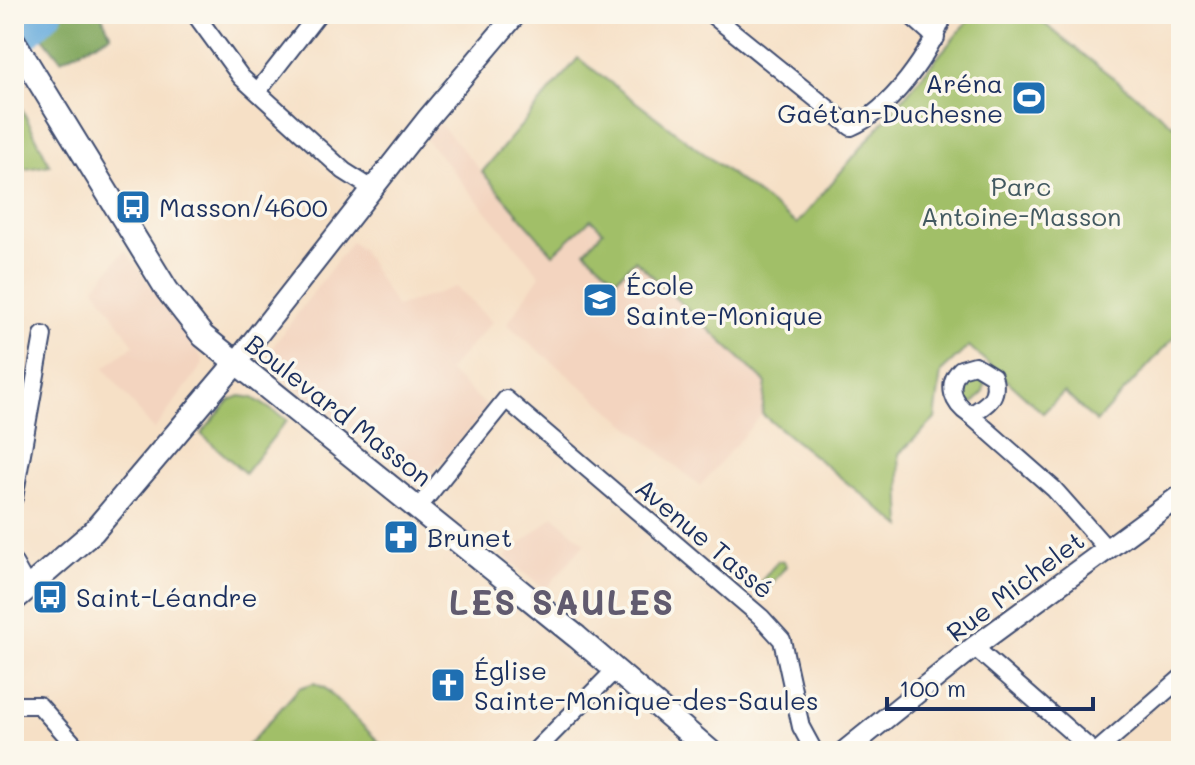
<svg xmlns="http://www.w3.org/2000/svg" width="1195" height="765" font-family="Mali,sans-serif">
<rect width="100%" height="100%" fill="#fbf7ec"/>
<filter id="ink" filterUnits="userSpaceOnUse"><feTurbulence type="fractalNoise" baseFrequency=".0125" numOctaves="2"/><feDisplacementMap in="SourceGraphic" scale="16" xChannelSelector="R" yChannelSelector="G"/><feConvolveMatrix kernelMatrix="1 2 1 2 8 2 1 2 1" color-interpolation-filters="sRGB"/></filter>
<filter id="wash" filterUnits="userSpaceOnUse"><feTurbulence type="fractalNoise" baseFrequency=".006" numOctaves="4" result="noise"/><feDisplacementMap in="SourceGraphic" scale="32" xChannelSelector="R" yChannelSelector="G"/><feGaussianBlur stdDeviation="1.8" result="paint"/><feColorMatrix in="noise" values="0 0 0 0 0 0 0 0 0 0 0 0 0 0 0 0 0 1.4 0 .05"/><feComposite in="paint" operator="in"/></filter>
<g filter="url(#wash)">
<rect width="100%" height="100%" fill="#f6e0c6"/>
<g fill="#f3d4bf">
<polygon points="436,119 553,254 590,219 767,383 762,414 700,486 507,324 540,275 425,138"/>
<polygon points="351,242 362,250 396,307 456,287 492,322 448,371 488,407 423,483 267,366 271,349"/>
<polygon points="125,250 201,356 203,364 154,430 104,368 134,345 95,287"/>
<polygon points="554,516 585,543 545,590 505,557"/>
</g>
<g fill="#a1bf67" stroke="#5e7762" stroke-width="2">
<polygon points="974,14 1032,14 1181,131 1181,330 1096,422 1064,392 1043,413 969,346 941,372 935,419 899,454 902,527 762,414 766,383 635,260 616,279 585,251 603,231 591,219 553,254 482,172 578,58 797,224"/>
<polygon points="14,95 18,101 50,165 14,171"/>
<polygon points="976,373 985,381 983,393 969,408 959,393 964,376"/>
<polygon points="240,396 253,398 287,420 245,473 201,434 230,400"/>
<polygon points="778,561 784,561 786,566 766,592 761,592 758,585"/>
<polygon points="314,683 325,688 388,751 243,751 299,688"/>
</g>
<polygon fill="#80a65c" stroke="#4e6a5d" stroke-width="2" points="25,14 101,14 111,35 61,60"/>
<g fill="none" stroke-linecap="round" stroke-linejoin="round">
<polyline stroke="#67acdd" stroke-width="24" points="14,49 51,14"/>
</g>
</g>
<g filter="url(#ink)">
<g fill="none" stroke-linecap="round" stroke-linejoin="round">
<defs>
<g id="minor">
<polyline points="195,14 241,77 344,171 374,190"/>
<path d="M711,14L851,127C890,111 931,53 944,14"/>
<polyline points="909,14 936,38"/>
<polyline points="258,91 318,14"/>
<path d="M975,365L993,376C1000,397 987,405 970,415C953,404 945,385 961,369Z"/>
<polyline points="970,415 1054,489 1107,549"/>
<polyline points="14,498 43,335"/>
<polyline points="418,508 506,399 761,617 782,640 801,727 814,751"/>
<polyline points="14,563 29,590"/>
<polyline points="974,647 1093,751"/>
<polyline points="14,705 39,705 80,751"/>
<polyline points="535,751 616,669"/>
<polyline points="1097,751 1181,678"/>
</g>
<g id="tertiary">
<polyline points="235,364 428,118 516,14"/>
<polyline points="845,751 974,647 1181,495"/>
</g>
<g id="secondary">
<polyline points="14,41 167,290 203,336 577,637 710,751"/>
<polyline points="14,600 93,532 235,364"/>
</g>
</defs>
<use href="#minor" stroke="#3c4a6e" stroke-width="20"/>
<use href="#tertiary" stroke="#3c4a6e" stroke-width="24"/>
<use href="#secondary" stroke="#3c4a6e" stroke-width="26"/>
<use href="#minor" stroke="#fff" stroke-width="16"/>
<use href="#tertiary" stroke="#fff" stroke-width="20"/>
<use href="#secondary" stroke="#fff" stroke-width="22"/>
</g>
</g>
<defs>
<symbol id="stadium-square" viewBox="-11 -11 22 22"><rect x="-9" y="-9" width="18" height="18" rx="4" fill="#1f6fb2" stroke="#fbf7ec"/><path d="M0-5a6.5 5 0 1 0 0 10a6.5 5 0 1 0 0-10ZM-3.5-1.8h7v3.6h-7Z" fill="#fff"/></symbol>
<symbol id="bus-square" viewBox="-11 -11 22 22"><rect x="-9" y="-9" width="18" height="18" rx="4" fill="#1f6fb2" stroke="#fbf7ec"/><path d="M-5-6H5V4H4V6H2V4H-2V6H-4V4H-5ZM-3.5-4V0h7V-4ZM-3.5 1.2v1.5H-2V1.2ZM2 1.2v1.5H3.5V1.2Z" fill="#fff"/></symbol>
<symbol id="school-square" viewBox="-11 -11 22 22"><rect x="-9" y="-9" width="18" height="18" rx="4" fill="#1f6fb2" stroke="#fbf7ec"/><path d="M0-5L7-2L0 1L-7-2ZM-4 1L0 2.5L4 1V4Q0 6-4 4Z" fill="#fff"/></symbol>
<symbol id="pharmacy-square" viewBox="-11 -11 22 22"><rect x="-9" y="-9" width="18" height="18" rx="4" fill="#1f6fb2" stroke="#fbf7ec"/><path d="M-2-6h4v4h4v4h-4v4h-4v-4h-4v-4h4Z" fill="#fff"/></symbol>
<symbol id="church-square" viewBox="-11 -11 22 22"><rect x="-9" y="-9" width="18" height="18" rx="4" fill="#1f6fb2" stroke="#fbf7ec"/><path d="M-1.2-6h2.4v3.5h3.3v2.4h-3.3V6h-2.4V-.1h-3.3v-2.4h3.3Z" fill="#fff"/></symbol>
</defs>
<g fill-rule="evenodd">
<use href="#stadium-square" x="1009" y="78" width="40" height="40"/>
<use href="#bus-square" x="113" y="187" width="40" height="40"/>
<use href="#school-square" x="580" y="280" width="40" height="40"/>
<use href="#pharmacy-square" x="381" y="517" width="40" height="40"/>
<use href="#bus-square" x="30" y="577" width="40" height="40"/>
<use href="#church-square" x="428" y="665" width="40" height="40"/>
</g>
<g text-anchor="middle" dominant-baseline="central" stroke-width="7" stroke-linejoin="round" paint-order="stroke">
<g font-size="26" fill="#1b2f5e" stroke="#fbf7ec" text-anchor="start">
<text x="1003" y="83" text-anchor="end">Aréna<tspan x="1003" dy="30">Gaétan-Duchesne</tspan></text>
<text x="159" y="207">Masson/4600</text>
<text x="626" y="285">École<tspan x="626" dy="30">Sainte-Monique</tspan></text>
<text x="427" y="537">Brunet</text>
<text x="76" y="597">Saint-Léandre</text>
<text x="474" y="670">Église<tspan x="474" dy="30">Sainte-Monique-des-Saules</tspan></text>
</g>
<g font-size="26" fill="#435a61" stroke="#fbf7ec">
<text x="1021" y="186">Parc<tspan x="1021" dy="30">Antoine-Masson</tspan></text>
</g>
<g font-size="26" fill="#1b2f5e" stroke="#fbf7ec">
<text transform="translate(339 410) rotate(38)">Boulevard Masson</text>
<text transform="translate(705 538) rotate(40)">Avenue Tassé</text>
<text transform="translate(1015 586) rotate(-37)">Rue Michelet</text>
</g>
<g font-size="34" font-weight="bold" letter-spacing="2" fill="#615b6f" stroke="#fbf7ec">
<text x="562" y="601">LES SAULES</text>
</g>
</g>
<rect width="1195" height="765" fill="none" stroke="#fbf7ec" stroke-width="48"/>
<path d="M887 697v12h206v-12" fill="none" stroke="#1b2f5e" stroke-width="4"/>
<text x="899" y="697" font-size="24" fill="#1b2f5e" stroke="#fbf7ec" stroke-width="6" paint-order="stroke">100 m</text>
</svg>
